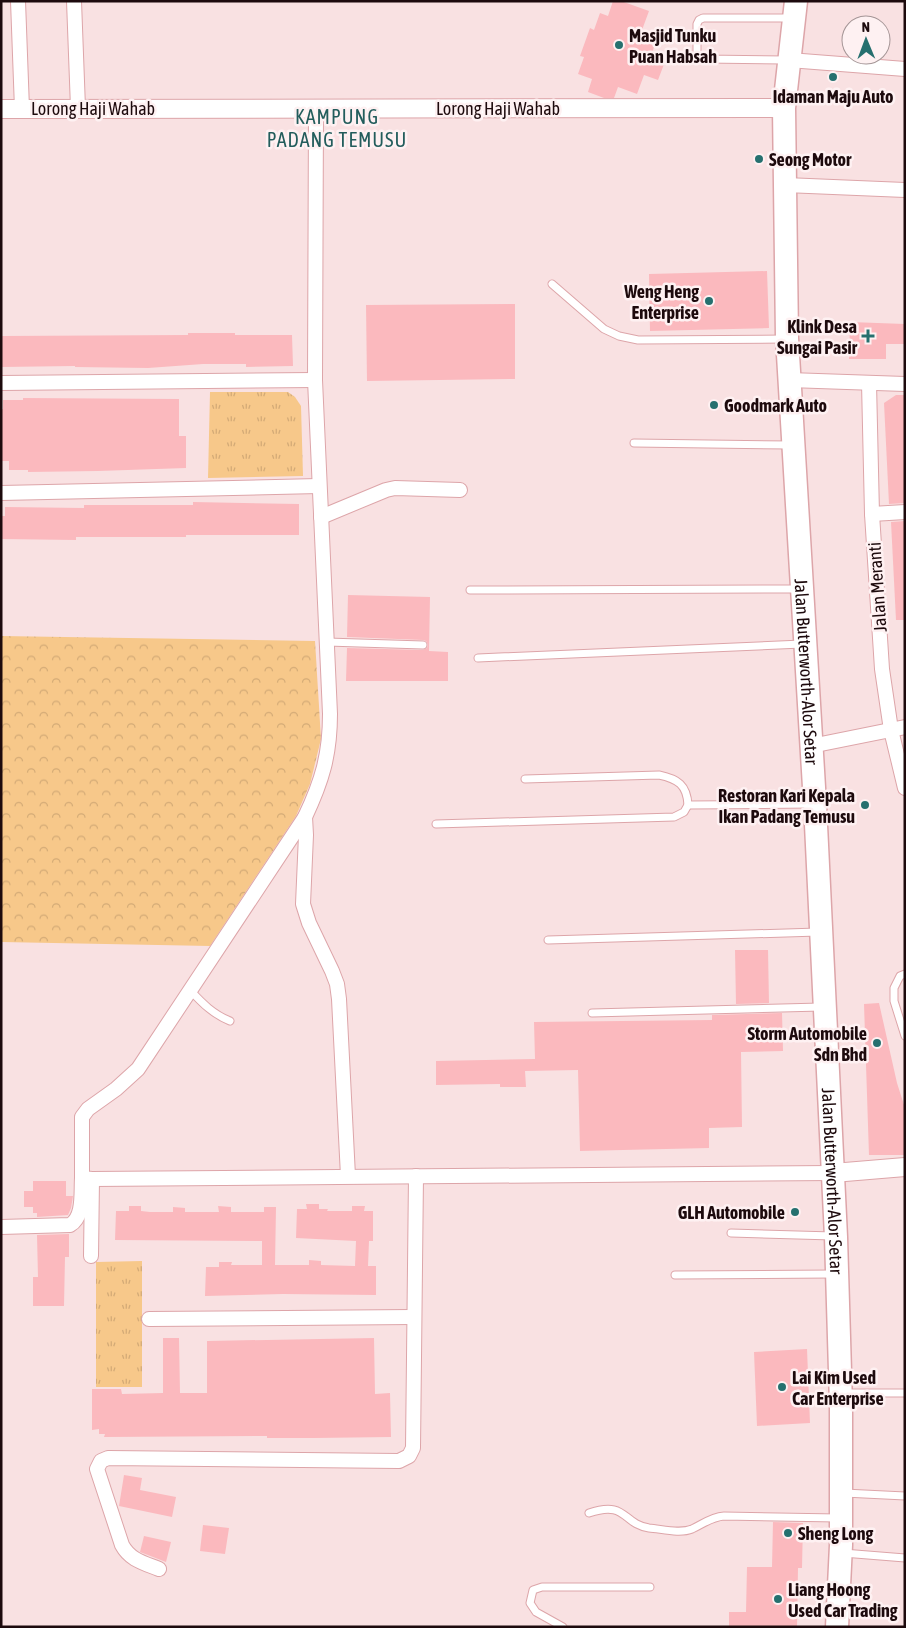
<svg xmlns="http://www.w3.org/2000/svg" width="906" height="1628" font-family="'Asap Condensed',sans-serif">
<defs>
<pattern id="forest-crowns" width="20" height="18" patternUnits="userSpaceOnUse" patternTransform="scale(1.25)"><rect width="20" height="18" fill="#f7c88a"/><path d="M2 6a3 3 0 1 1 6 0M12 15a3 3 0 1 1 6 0" fill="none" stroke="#d3aa76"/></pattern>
<pattern id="park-tufts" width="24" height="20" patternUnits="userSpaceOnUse" patternTransform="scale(1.25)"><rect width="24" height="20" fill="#f7c88a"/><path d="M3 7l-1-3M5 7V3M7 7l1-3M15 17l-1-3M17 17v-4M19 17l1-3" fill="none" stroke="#d3aa76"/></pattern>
</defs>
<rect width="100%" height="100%" fill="#f9e1e2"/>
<polygon fill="url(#forest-crowns)" points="1,636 315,641 321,739 310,784 296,816 210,946 1,942"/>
<g fill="url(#park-tufts)">
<polygon points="210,392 288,392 295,397 301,406 303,476 208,478"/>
<polygon points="142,1261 142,1387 96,1387 96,1262"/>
</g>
<g fill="#fbb9be">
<polygon points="613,1 621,1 649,11 642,30 658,36 652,53 666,59 658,80 644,75 637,94 618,87 614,98 604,98 588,92 592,79 578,74 584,57 580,56 590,28 594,30 600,13 608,16"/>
<polygon points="767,271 769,328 650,331 649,274"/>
<polygon points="515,304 515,379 367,381 366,305"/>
<polygon points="850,322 905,324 905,344 886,344 886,359 849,359"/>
<polygon points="188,333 235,333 235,335 292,335 293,366 246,367 246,364 203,364 148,368 75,367 75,366 1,367 1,336 188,335"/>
<polygon points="896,395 905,395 905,503 889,504 884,403"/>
<polygon points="23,398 179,399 179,436 186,436 186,468 98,471 28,472 28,470 9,470 9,461 1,461 1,409 3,409 3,400 23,400"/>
<polygon points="193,502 299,504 299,535 186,535 186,537 76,537 76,540 1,539 1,516 5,516 5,507 84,508 84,505 193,505"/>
<polygon points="905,521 905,620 896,620 891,522"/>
<polygon points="348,595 430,597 429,651 448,652 448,681 346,681 347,648 423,650 427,648 428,645 426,641 423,640 347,637"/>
<polygon points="735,950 768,950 769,1003 736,1004"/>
<polygon points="879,1003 897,1083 905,1108 905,1155 869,1155 864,1004"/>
<polygon points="782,1013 783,1051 741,1052 742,1127 709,1128 709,1148 580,1151 578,1070 525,1071 526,1087 500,1087 500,1084 436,1085 436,1061 535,1059 534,1022 712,1020 712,1015"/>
<polygon points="33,1181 66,1181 66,1196 73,1196 71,1208 68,1215 37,1217 37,1213 33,1213 33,1207 24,1207 24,1191 33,1191"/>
<polygon points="306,1204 319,1204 319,1209 328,1209 327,1211 352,1211 352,1206 365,1206 364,1211 373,1211 373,1241 369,1241 368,1266 376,1266 376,1295 283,1294 205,1296 206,1267 219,1267 219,1262 232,1262 231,1265 262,1265 262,1241 115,1240 116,1211 129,1211 129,1206 141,1206 141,1211 150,1212 173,1212 173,1207 185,1208 185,1212 219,1212 218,1206 231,1207 231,1212 264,1212 264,1207 276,1207 275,1265 309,1265 309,1260 321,1261 321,1265 355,1266 356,1241 296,1238 297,1209 307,1209"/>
<polygon points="69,1234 69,1257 65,1257 64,1306 33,1306 33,1277 38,1277 37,1235"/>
<polygon points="163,1338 179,1338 180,1393 207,1393 207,1341 374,1338 375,1394 390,1393 391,1437 314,1438 267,1438 267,1436 104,1437 105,1434 99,1434 99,1429 92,1430 92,1389 121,1389 122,1394 163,1393"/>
<polygon points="807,1349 810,1423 757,1426 754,1352"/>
<polygon points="124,1475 142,1478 140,1490 176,1497 172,1517 119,1506"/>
<polygon points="773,1522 803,1523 802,1568 798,1568 797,1627 729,1627 729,1612 746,1612 747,1567 772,1567"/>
<polygon points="203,1525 229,1528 225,1554 200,1551"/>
<polygon points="144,1536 171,1542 166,1562 140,1552"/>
</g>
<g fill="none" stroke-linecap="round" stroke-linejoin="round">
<defs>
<g id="service">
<polyline points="786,60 704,59 699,57 697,54 697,24 699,20 703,18 792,18"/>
<polyline points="552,284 604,329 619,336 638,340 785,339"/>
<polyline points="634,443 791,445"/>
<polyline points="470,590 800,589"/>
<polyline points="327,642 423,645"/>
<polyline points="478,658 802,644"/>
<path d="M525,779L659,775C678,779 687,785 688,805L812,804"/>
<polyline points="436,824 674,817 684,812 688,805"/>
<polyline points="548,940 818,932"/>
<polyline points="905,974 900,976 894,988 894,1001 905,1036"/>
<path d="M190,990C203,1004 213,1014 230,1021"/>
<polyline points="592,1013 821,1007"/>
<polyline points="731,1233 833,1236"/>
<polyline points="675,1275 834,1274"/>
<polyline points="843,1393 905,1393"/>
<polyline points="844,1493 905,1496"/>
<path d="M589,1513C627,1500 622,1524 649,1528C662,1529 680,1534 692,1529C703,1524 711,1517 724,1516L838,1518"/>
<polyline points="843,1553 905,1558"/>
<polyline points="563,1627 536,1612 530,1603 533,1590 542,1587 650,1587"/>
</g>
<g id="minor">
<polyline points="18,1 22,109"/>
<polyline points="74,1 78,108"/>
<polyline points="789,60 905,69"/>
<polyline points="785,185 905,190"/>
<polyline points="789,380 905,384"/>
<polyline points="1,383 315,380"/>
<polyline points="869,383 872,514 882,669 891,730 905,788"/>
<polyline points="1,493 319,486"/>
<polyline points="872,514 905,512"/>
<polyline points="321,517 386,490 395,488 460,490"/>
<polyline points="811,746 905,727"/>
<polyline points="305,817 306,835 303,904 309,923 332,971 337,984 339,999 348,1176"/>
<polyline points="92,1179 833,1173"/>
<path d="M1,1227L70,1225C84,1217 81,1193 82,1178"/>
<path d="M91,1256L92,1179L82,1178V1117L88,1109L116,1089L138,1069L305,817C322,781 330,755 330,714L315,380L316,108"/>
<polyline points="149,1319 414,1317"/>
<path d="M159,1569C144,1563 130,1560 122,1545L97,1469L101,1461L108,1458L399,1461L409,1456L413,1448L416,1176"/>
</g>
<g id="tertiary">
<polyline points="1,109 784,108"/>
<polyline points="833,1173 905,1167"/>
</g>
<g id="primary">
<path id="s1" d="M796,1L784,108L787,338L815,804L836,1237L841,1405V1545L837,1627"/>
</g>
</defs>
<use href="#service" stroke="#dda5a9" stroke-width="9"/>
<use href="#minor" stroke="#dda5a9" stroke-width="16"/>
<use href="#tertiary" stroke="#dda5a9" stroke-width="20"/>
<use href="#primary" stroke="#dda5a9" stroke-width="25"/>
<use href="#service" stroke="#fff" stroke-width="7"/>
<use href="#minor" stroke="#fff" stroke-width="14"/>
<use href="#tertiary" stroke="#fff" stroke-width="18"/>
<use href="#primary" stroke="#fff" stroke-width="22"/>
</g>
<g fill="#26706f" stroke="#fef1f2" stroke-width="2">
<circle cx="619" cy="45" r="5"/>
<circle cx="833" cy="77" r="5"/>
<circle cx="759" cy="159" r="5"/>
<circle cx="709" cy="301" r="5"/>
<path d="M865.5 328.5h5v5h5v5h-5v5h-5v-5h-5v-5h5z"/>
<circle cx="714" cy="405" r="5"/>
<circle cx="865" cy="805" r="5"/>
<circle cx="877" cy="1043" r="5"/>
<circle cx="795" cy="1212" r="5"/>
<circle cx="782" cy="1387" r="5"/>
<circle cx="788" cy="1533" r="5"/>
<circle cx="778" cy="1599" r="5"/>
</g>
<g text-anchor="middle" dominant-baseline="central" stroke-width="5" stroke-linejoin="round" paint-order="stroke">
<g font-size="18" font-weight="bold" fill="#1d0a0d" stroke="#fef1f2" text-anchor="start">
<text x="629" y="35">Masjid Tunku<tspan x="629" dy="21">Puan Habsah</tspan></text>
<text x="833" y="96" text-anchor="middle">Idaman Maju Auto</text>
<text x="769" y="159">Seong Motor</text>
<text x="699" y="291" text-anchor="end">Weng Heng<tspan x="699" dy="21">Enterprise</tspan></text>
<text x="857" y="326" text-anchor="end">Klink Desa<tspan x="857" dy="21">Sungai Pasir</tspan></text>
<text x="724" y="405">Goodmark Auto</text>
<text x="855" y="795" text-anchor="end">Restoran Kari Kepala<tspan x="855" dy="21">Ikan Padang Temusu</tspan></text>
<text x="867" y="1033" text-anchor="end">Storm Automobile<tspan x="867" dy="21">Sdn Bhd</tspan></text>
<text x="785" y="1212" text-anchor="end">GLH Automobile</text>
<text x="792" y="1377">Lai Kim Used<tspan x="792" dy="21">Car Enterprise</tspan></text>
<text x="798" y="1533">Sheng Long</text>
<text x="788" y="1589">Liang Hoong<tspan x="788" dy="21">Used Car Trading</tspan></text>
</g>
<g font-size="18" fill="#1d0a0d" stroke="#fef1f2">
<text x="93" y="108">Lorong Haji Wahab</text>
<text x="498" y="108">Lorong Haji Wahab</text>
<text transform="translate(877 587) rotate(-94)">Jalan Meranti</text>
<text stroke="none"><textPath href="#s1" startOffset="672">Jalan Butterworth-Alor Setar</textPath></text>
<text stroke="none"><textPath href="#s1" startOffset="1182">Jalan Butterworth-Alor Setar</textPath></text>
</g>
<g font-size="20" letter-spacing="1" fill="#235d5c" stroke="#fef1f2">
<text x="337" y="116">KAMPUNG<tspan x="337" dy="23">PADANG TEMUSU</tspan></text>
</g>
</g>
<rect width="906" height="1628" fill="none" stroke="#1d0a0d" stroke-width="5"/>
<g transform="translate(866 40) rotate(359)"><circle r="24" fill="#fef1f2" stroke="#a49596"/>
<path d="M0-4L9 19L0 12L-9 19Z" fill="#26706f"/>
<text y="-8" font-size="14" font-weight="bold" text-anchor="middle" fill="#1d0a0d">N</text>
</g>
</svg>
